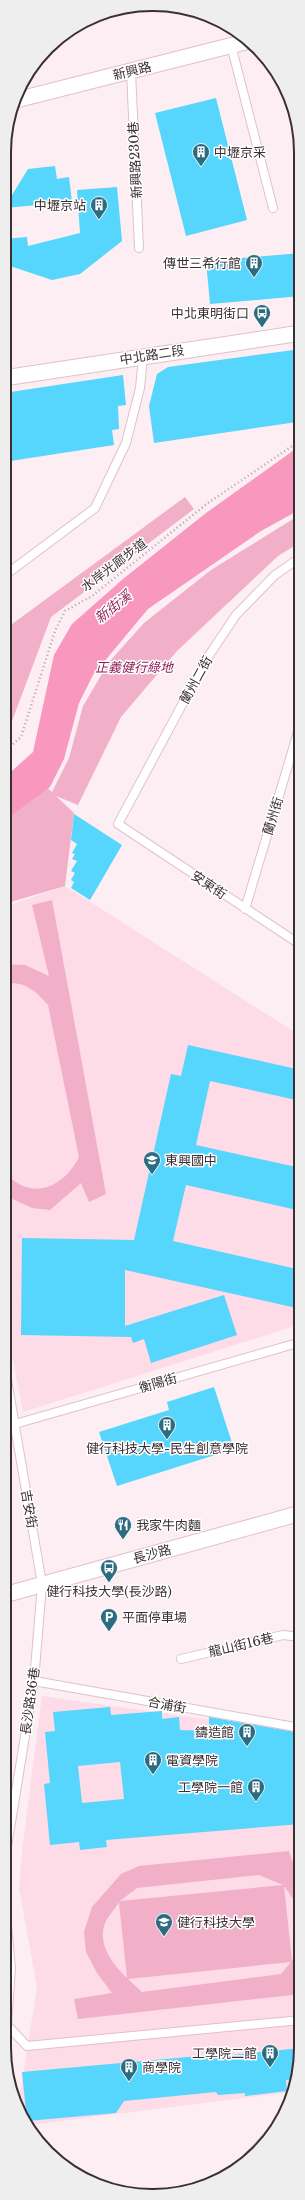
<svg xmlns="http://www.w3.org/2000/svg" width="305" height="2200" font-family="'Libre Baskerville','Noto Sans TC',serif">
<rect width="100%" height="100%" fill="#fceef3"/>
<g fill="#fddbe7">
<polygon points="65,886 301,1036 301,1324 23,1412 4,1313 4,907"/>
<polygon points="42,1696 301,1733 301,2057 291,2092 29,2125 18,2108 37,1987 19,1888 22,1851"/>
</g>
<g fill="#f2afc8" fill-rule="evenodd">
<polygon points="185,497 194,509 51,617 6,737 4,630"/>
<polygon points="301,514 301,542 278,556 177,651 121,717 78,805 56,796 74,813 65,886 4,904 4,804 39,780 52,792 69,758 83,706 109,662 144,623 211,570"/>
<path d="M52,900L106,1194L89,1202L81,1183L50,1210L32,1208L4,1195V1171C29,1202 63,1189 79,1157L48,1005C34,989 26,982 4,983V964L25,965L49,976L32,905Z"/>
<path d="M289,1851L294,1866L301,1871V1910L284,1886L292,1961L301,1940V1994L78,2019L74,1999L112,1993L97,1973L86,1952L84,1932L92,1907L121,1874L139,1866ZM259,1875L283,1885L120,1901L137,1888ZM119,1902V1903L127,1978C113,1964 97,1945 105,1923C108,1916 115,1909 119,1902ZM291,1962L281,1974L142,1992L128,1979Z"/>
</g>
<polygon fill="#f898be" points="301,445 301,509 261,531 148,609 93,675 79,703 64,759 50,787 4,821 4,778 33,752 54,655 72,624 123,579 206,513"/>
<g fill="#56d5fd" fill-rule="evenodd">
<polygon points="216,98 247,220 186,236 155,113"/>
<polygon points="55,166 57,179 69,177 72,202 4,208 28,169"/>
<polygon points="117,187 122,241 80,274 52,280 4,264 4,239 27,237 28,246 80,233 77,190"/>
<polygon points="301,253 301,296 210,304 206,261"/>
<polygon points="301,349 301,412 295,412 297,422 154,443 149,406 157,374 168,367"/>
<polygon points="123,375 126,405 118,406 119,429 112,430 114,445 4,462 4,393"/>
<polygon points="74,814 122,845 90,900 71,888 74,882 71,880 75,873 71,871 77,861 72,859 75,854 72,853 77,844 71,840"/>
<polygon points="188,1045 301,1070 301,1101 210,1081 196,1145 301,1168 301,1211 186,1185 173,1241 301,1270 301,1309 125,1270 125,1326 224,1295 237,1335 151,1363 144,1339 133,1343 131,1337 21,1335 22,1238 134,1240 171,1074 181,1076"/>
<polygon points="214,1387 234,1449 117,1486 99,1432 169,1410 167,1402"/>
<path d="M110,1707L111,1715L162,1711V1719L179,1717L180,1730L209,1731V1717L301,1733V1824L106,1840L107,1847L80,1850L79,1842L50,1845L44,1784L50,1783L45,1732L55,1731L53,1712ZM120,1762L124,1799L82,1803L78,1766Z"/>
<polygon points="301,2048 301,2057 295,2079 286,2080 287,2091 245,2096 245,2093 218,2095 216,2092 124,2101 116,2113 27,2121 22,2072 232,2053 232,2055"/>
</g>
<g fill="none" stroke-linecap="round" stroke-linejoin="round">
<defs>
<g id="lane">
<polyline points="231,45 273,208"/>
<polyline points="131,72 139,248"/>
<polyline points="301,557 275,575 236,615 206,660 118,824 301,945"/>
<polyline points="4,576 95,508 126,443 140,388 143,357"/>
<polyline points="245,909 301,722"/>
<polyline points="15,1424 301,1342"/>
<polyline points="181,1659 283,1635 301,1637"/>
<polyline points="34,1681 301,1728"/>
<polyline points="4,1865 34,1681 42,1584 4,1362"/>
<polyline points="4,1895 11,1968"/>
<polyline points="4,1968 11,1968 7,2025 27,2046 301,2020"/>
<polyline points="250,2160 249,2156 269,2135"/>
</g>
<g id="street">
<polyline points="16,100 249,41"/>
<polyline points="4,378 301,333"/>
<polyline points="4,1595 301,1513"/>
</g>
</defs>
<use href="#lane" stroke="#e1c0cc" stroke-width="10"/>
<use href="#street" stroke="#e1c0cc" stroke-width="17"/>
<polyline stroke="#b4a6ab" stroke-width="2.5" stroke-dasharray="1 3" stroke-linecap="butt" points="4,752 21,737 55,631 65,611 92,596 208,503 301,440"/>
<use href="#lane" stroke="#fff" stroke-width="8"/>
<use href="#street" stroke="#fff" stroke-width="15"/>
</g>
<defs>
<symbol id="building-pin" viewBox="-11 -11 22 30"><path d="M0 17L-7.5 6A9.5 9.5 0 1 1 7.5 6Z" fill="#2c6c81" stroke="#fff"/><path d="M-4-6H4V6H1V3H-1V6H-4ZM-2.5-4.3h1.7v1.8h-1.7ZM.8-4.3h1.7v1.8H.8ZM-2.5-1h1.7V.8h-1.7ZM.8-1h1.7V.8H.8Z" fill="#fff"/></symbol>
<symbol id="bus-pin" viewBox="-11 -11 22 30"><path d="M0 17L-7.5 6A9.5 9.5 0 1 1 7.5 6Z" fill="#2c6c81" stroke="#fff"/><path d="M-5-6H5V4H4V6H2V4H-2V6H-4V4H-5ZM-3.5-4V0h7V-4ZM-3.5 1.2v1.5H-2V1.2ZM2 1.2v1.5H3.5V1.2Z" fill="#fff"/></symbol>
<symbol id="school-pin" viewBox="-11 -11 22 30"><path d="M0 17L-7.5 6A9.5 9.5 0 1 1 7.5 6Z" fill="#2c6c81" stroke="#fff"/><path d="M0-5L7-2L0 1L-7-2ZM-4 1L0 2.5L4 1V4Q0 6-4 4Z" fill="#fff"/></symbol>
<symbol id="restaurant-pin" viewBox="-11 -11 22 30"><path d="M0 17L-7.5 6A9.5 9.5 0 1 1 7.5 6Z" fill="#2c6c81" stroke="#fff"/><path d="M-5-6h1v4h1v-4h1v4h1v-4h1v5L-1.5 .5V6h-2V.5L-5-1ZM5-6V6H3V1.5H1.5Q1.5-4 5-6Z" fill="#fff"/></symbol>
<symbol id="parking-pin" viewBox="-11 -11 22 30"><path d="M0 17L-7.5 6A9.5 9.5 0 1 1 7.5 6Z" fill="#2c6c81" stroke="#fff"/><path d="M-3.5-5.5H1a3.5 3.5 0 0 1 0 7H-1V5.5H-3.5ZM-1-3.4V-.6H.8a1.4 1.4 0 0 0 0-2.8Z" fill="#fff"/></symbol>
<symbol id="university-pin" viewBox="-11 -11 22 30"><path d="M0 17L-7.5 6A9.5 9.5 0 1 1 7.5 6Z" fill="#2c6c81" stroke="#fff"/><path d="M0-5L7-2L0 1L-7-2ZM-4 1L0 2.5L4 1V4Q0 6-4 4Z" fill="#fff"/></symbol>
</defs>
<g fill-rule="evenodd">
<use href="#building-pin" x="191" y="142" width="20" height="27"/>
<use href="#building-pin" x="89" y="195" width="20" height="27"/>
<use href="#building-pin" x="244" y="253" width="20" height="27"/>
<use href="#bus-pin" x="252" y="303" width="20" height="27"/>
<use href="#school-pin" x="142" y="1150" width="20" height="27"/>
<use href="#building-pin" x="157" y="1415" width="20" height="27"/>
<use href="#restaurant-pin" x="113" y="1515" width="20" height="27"/>
<use href="#bus-pin" x="99" y="1558" width="20" height="27"/>
<use href="#parking-pin" x="99" y="1607" width="20" height="27"/>
<use href="#building-pin" x="237" y="1722" width="20" height="27"/>
<use href="#building-pin" x="143" y="1750" width="20" height="27"/>
<use href="#building-pin" x="246" y="1777" width="20" height="27"/>
<use href="#university-pin" x="154" y="1912" width="20" height="27"/>
<use href="#building-pin" x="260" y="2043" width="20" height="27"/>
<use href="#building-pin" x="119" y="2057" width="20" height="27"/>
</g>
<g text-anchor="middle" dominant-baseline="central" stroke-width="3" stroke-linejoin="round" paint-order="stroke">
<g font-size="13" fill="#3c2f34" stroke="#fff">
<text transform="translate(132 71) rotate(-14)">新興路</text>
<text transform="translate(135 160) rotate(-93)">新興路230巷</text>
<text transform="translate(152 355) rotate(-9)">中北路二段</text>
<text transform="translate(114 565) rotate(-37)">水岸光廊步道</text>
<text transform="translate(196 680) rotate(-61)">蘭州二街</text>
<text transform="translate(273 816) rotate(-73)">蘭州街</text>
<text transform="translate(209 885) rotate(34)">安東街</text>
<text transform="translate(158 1383) rotate(-16)">衡陽街</text>
<text transform="translate(29 1509) rotate(80)">吉安街</text>
<text transform="translate(152 1554) rotate(-15)">長沙路</text>
<text transform="translate(241 1645) rotate(-13)">龍山街16巷</text>
<text transform="translate(30 1701) rotate(-82)">長沙路36巷</text>
<text transform="translate(167 1705) rotate(10)">合浦街</text>
</g>
<g font-size="13" fill="#3c2f34" stroke="#fff" text-anchor="start">
<text x="214" y="152">中壢京采</text>
<text x="86" y="205" text-anchor="end">中壢京站</text>
<text x="241" y="263" text-anchor="end">傳世三希行館</text>
<text x="249" y="313" text-anchor="end">中北東明街口</text>
<text x="165" y="1160">東興國中</text>
<text x="167" y="1448" text-anchor="middle">健行科技大學-民生創意學院</text>
<text x="136" y="1525">我家牛肉麵</text>
<text x="109" y="1591" text-anchor="middle">健行科技大學(長沙路)</text>
<text x="122" y="1617">平面停車場</text>
<text x="234" y="1732" text-anchor="end">鑄造館</text>
<text x="166" y="1760">電資學院</text>
<text x="243" y="1787" text-anchor="end">工學院一館</text>
<text x="177" y="1922">健行科技大學</text>
<text x="257" y="2053" text-anchor="end">工學院二館</text>
<text x="142" y="2067">商學院</text>
</g>
<g font-size="13" font-style="italic" fill="#8c1e56" stroke="#fff">
<text x="134" y="667">正義健行綠地</text>
</g>
<g font-size="14" font-style="italic" fill="#92245b" stroke="#fff">
<text transform="translate(113 607) rotate(-39)">新街溪</text>
</g>
</g>
<path d="M0 0H305V2200H0ZM152 11H153A141 141 0 0 1 294 152V2048A141 141 0 0 1 153 2189H152A141 141 0 0 1 11 2048V152A141 141 0 0 1 152 11Z" fill="#efeeef" fill-rule="evenodd"/>
<path fill="none" stroke="#3c2f34" stroke-width="2" d="M152 11H153A141 141 0 0 1 294 152V2048A141 141 0 0 1 153 2189H152A141 141 0 0 1 11 2048V152A141 141 0 0 1 152 11Z"/>
</svg>
